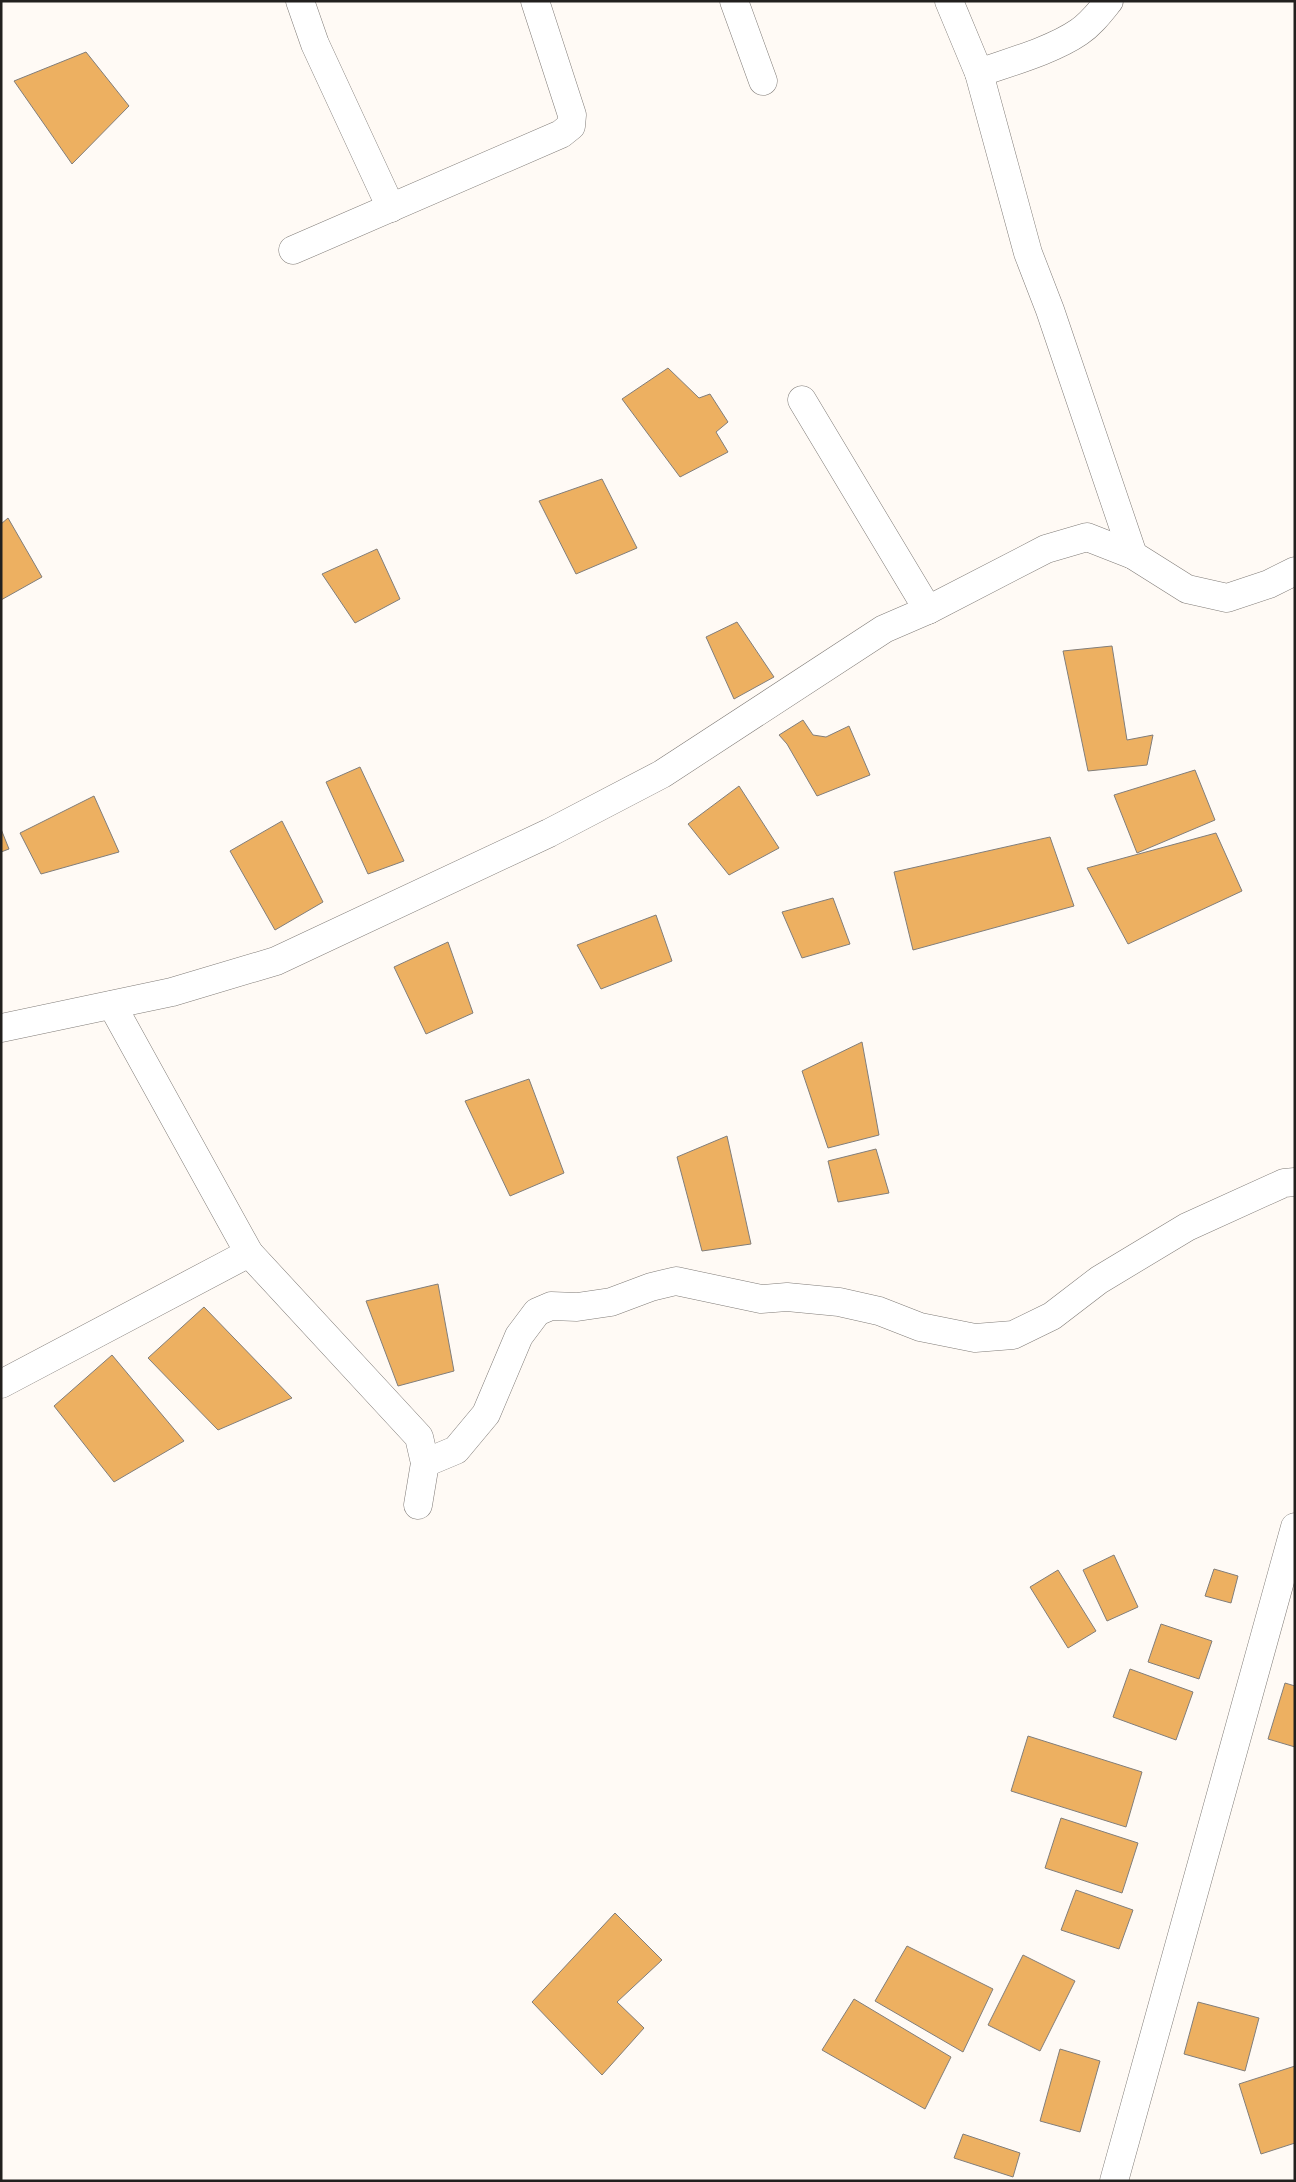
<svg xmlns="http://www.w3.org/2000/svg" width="1296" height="2182" font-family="'Libre Baskerville',serif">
<rect width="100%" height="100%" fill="#fffaf5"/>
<g fill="#edb061" stroke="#827e7a">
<polygon points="86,52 129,106 72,164 14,81"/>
<polygon points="668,368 699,398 710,394 728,422 716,432 728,452 680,477 622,399"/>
<polygon points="602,479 637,548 576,574 539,501"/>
<polygon points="8,518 42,577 1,600 1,524"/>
<polygon points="377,549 400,599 355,623 322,574"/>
<polygon points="737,622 774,677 734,699 706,637"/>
<polygon points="1112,646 1127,740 1153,735 1147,765 1088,771 1063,651"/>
<polygon points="803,720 813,735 826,737 849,726 870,775 817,796 787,744 779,735"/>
<polygon points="360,767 404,861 368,874 326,782"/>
<polygon points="1195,770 1215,820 1137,853 1114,795"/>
<polygon points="739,786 779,848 729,875 688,824"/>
<polygon points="94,796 119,852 41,874 20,833"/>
<polygon points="282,821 323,902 275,930 230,851"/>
<polygon points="1,829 9,849 1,852"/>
<polygon points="1216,833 1242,891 1128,944 1087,868"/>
<polygon points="1050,837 1074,906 913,950 894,872"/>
<polygon points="833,898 850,944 802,958 782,912"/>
<polygon points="656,915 672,961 601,989 577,945"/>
<polygon points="448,942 473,1013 426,1034 394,967"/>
<polygon points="862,1042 879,1135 828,1148 802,1071"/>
<polygon points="529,1079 564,1173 510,1196 465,1101"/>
<polygon points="727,1136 751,1244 702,1251 677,1157"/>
<polygon points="876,1149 889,1193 838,1202 828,1161"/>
<polygon points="438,1284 454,1371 398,1386 366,1301"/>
<polygon points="204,1307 292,1398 218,1430 148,1358"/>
<polygon points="112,1355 184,1441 114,1482 54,1406"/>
<polygon points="1114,1555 1138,1607 1107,1621 1083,1570"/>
<polygon points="1214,1569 1238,1576 1231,1603 1205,1596"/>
<polygon points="1058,1570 1096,1631 1068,1648 1030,1587"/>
<polygon points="1161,1624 1212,1641 1199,1679 1148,1662"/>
<polygon points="1130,1669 1193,1692 1176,1740 1113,1717"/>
<polygon points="1285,1683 1295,1686 1295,1747 1268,1739"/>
<polygon points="1028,1736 1142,1772 1126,1827 1011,1791"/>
<polygon points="1061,1818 1138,1843 1122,1893 1045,1868"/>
<polygon points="1076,1890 1133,1910 1119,1949 1061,1930"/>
<polygon points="615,1913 662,1960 617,2002 644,2028 602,2075 532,2002"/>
<polygon points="907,1946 993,1989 963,2052 875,2001"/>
<polygon points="1023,1955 1075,1981 1040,2051 988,2025"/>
<polygon points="854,1999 951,2057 925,2109 822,2050"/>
<polygon points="1198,2002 1259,2018 1245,2071 1184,2054"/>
<polygon points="1060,2049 1100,2061 1080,2132 1040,2121"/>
<polygon points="1295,2066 1295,2143 1261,2154 1239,2084"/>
<polygon points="963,2134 1020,2153 1013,2177 954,2158"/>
</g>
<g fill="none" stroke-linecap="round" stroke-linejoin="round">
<defs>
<g id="minor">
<polyline points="300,1 315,44 391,208"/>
<polyline points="734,1 763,81"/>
<polyline points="949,1 979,73 1028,253 1050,310 1133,555"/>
<path d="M979,73C1010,62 1053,50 1079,32C1091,24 1100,12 1109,1"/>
<polyline points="293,250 561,134 571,126 572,115 535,1"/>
<polyline points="802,400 928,610"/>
<polyline points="1,1028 172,992 276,961 549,833 662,774 884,629 928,610 1046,549 1087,537 1133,555 1187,589 1227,598 1269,584 1295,571"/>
<polyline points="249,1253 419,1437 425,1463 418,1505"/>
<polyline points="1,1384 249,1253 112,1005"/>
<polyline points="425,1463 456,1450 486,1414 519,1336 537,1312 551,1306 577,1307 611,1302 651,1287 676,1281 761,1299 787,1297 839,1302 879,1311 920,1327 975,1338 1013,1335 1052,1316 1099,1280 1187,1227 1284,1183 1295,1182"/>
</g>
<polyline id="tertiary" points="1114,2181 1295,1527"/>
</defs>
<use href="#minor" stroke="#807c78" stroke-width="29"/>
<use href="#tertiary" stroke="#807c78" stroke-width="29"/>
<use href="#minor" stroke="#fff" stroke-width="28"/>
<use href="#tertiary" stroke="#fff" stroke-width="28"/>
</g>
<rect width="1296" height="2182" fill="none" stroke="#22201e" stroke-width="5"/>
</svg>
